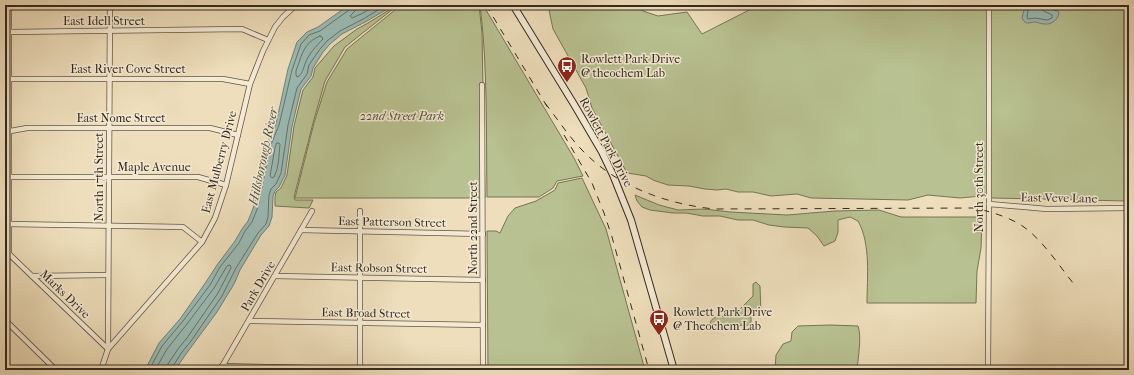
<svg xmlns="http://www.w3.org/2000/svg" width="1134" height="375" font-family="'IM FELL French Canon',serif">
<rect width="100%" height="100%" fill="#eedebb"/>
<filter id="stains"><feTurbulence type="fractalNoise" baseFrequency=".005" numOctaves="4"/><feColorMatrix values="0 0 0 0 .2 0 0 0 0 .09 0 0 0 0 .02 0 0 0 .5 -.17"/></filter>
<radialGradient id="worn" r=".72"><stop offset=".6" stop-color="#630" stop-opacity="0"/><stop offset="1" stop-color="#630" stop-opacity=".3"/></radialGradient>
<g fill="#b8c191" stroke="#767558">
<polygon points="394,5 398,5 345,47 325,81 313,123 294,197 295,200 313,200 309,208 275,206 275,197 276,192 281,188 287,175 294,126 303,90 313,77 315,68 334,46 357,29 368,23 389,10"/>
<polygon points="401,5 479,5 482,33 485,198 295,198 314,123 327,82 347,49"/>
<path d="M480,5H483L574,158L583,176L557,181L553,188L539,197H487C486,133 488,69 480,5Z"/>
<polygon points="548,5 635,5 643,11 658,16 687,12 702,34 759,5 1129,5 1129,200 1127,201 993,198 982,196 960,198 928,195 908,200 811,198 797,194 771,196 753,192 738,192 726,189 717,190 705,189 689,186 668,185 653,180 646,176 627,173 592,108 586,88 553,29"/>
<polygon points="582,178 606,229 645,370 488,370 487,231 496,231 500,233 508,216 515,208 536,201 555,190 558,183"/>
<path d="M635,195L659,205L678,210L704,209L730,212L787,215L835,211L879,210L901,217H982L981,248L977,271L976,303H867C867,277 871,244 858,221L850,217L838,220V232L835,241L824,246L817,236L808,228L784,227L769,225L753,220H738L720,216H703L686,213H673L650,210L642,207L637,201Z"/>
<path d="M756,282L760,286L761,315L751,316V325L710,326C710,314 723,316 732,317L753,296V284Z"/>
<path d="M830,325L858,326C862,337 858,358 857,370H775L776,355L783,344L791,341L792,332L798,326Z"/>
</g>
<g fill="#9abbb5" stroke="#718179">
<polygon points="349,5 391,5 389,8 367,21 342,34 330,44 323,52 313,68 311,76 301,89 292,126 285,175 279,187 275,191 273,196 272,217 269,226 261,235 240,270 234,284 217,312 186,354 175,370 145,370 159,343 180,319 206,282 217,265 235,241 242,229 248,221 254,206 266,146 276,124 288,69 297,42 307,32 318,27"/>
<path d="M1022,5H1043L1049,9L1058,11L1059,13C1058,19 1052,25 1045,24C1042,24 1039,23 1036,22C1029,22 1026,26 1022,18L1024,10Z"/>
</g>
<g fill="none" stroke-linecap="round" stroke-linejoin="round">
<g stroke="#67726a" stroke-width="1">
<polyline points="356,5 355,11 350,16 352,18 363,13 376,5"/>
<polyline points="1027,5 1028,11 1027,17 1028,19 1035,18 1047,20 1052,18 1052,15 1042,10 1041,5"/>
<path d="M320,36L322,37L323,39C316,46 308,55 305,64C303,69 303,72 299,76L297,77L296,75V71C302,55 303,43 320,36Z"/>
<path d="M277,143H279L280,144C279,155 279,167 274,177L272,178L270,176L275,148Z"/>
<polyline points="149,370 162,346 183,321 210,285 220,267 239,243 245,231 252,222 258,207 270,147 279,125 292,70 301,44 309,35 320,31 349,10 351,5"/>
<polyline points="155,370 167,349 187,324 214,288 227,266 230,265 231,268 218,293 187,338 178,349 168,364 167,370"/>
<polyline points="172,370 173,366 182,352 191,341 222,296 236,268 258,233 266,224 268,217 269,195 271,189 276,184 281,173 288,125 297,88 307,74 309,65 320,49 327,41 340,31 365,18 386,5"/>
</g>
<defs>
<g id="street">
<polyline points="9,32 242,29 268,40"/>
<polyline points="5,79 223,79 250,84"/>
<polyline points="482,85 483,370"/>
<polyline points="5,132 27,128 210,128 238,135"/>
<polyline points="9,177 198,177 226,185"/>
<polyline points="989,204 1047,209 1129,208"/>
<polyline points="360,211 360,370"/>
<polyline points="8,224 183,227 202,242"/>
<polyline points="301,230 483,234"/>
<polyline points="9,254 9,5"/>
<polyline points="9,254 108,349"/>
<polyline points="32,276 108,275"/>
<polyline points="275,276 483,280"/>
<polyline points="5,320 56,370"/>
<polyline points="249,321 483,325"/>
<polyline points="108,349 110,5"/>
<polyline points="222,366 416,370"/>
<polyline points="101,370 108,349 202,242 215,218 226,185 250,84 263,51 275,27 283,17 296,5"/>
<polyline points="220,370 312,211"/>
<polyline points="988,370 989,204 989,5"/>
</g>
<polyline id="secondary" points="513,5 575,106 602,152 613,175 631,220 674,370"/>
</defs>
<use href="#street" stroke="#625646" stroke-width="6"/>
<use href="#secondary" stroke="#34291f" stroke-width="8"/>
<use href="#street" stroke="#f4ead3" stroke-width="4.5"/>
<use href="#secondary" stroke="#f4ead3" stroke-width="6"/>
<g stroke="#34291f" stroke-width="1" stroke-dasharray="7 7" stroke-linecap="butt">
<polyline points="486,5 548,108"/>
<path d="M545,103C559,121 571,140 587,155C621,188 668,204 714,209L975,208C991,212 1006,216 1021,225C1041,238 1058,264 1073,283"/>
<polyline points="564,135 592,183 604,213 612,237 649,370"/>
</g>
</g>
<defs>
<symbol id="bus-pin" viewBox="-11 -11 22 30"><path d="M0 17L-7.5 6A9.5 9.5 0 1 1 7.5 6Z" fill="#8f2418" stroke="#f4ead3"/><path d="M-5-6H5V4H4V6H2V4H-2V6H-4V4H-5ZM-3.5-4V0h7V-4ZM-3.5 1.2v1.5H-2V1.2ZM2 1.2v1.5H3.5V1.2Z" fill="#fff"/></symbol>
</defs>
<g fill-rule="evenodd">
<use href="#bus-pin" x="556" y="55" width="22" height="30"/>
<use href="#bus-pin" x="648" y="308" width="22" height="30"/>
</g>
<g text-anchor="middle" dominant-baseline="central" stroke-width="3" stroke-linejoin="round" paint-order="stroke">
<g font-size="12" fill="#34291f" stroke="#f4ead3">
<text x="104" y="21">East Idell Street</text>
<text x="128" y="69">East River Cove Street</text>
<text x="121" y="118">East Nome Street</text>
<text transform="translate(606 142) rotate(62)">Rowlett Park Drive</text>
<text transform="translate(219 162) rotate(-75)">East Mulberry Drive</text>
<text x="154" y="167">Maple Avenue</text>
<text transform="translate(99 177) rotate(-90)">North 17th Street</text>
<text transform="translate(979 187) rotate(-90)">North 30th Street</text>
<text transform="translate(1059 198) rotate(1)">East Veve Lane</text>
<text transform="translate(392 222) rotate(1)">East Patterson Street</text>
<text transform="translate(473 228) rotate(-90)">North 22nd Street</text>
<text transform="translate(379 268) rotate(1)">East Robson Street</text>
<text transform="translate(258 286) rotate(-60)">Park Drive</text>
<text transform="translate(65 294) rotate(44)">Marks Drive</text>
<text transform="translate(366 313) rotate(1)">East Broad Street</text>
</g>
<g font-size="12" fill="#34291f" stroke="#f4ead3" text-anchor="start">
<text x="581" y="59">Rowlett Park Drive<tspan x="581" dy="14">@ theochem Lab</tspan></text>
<text x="673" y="312">Rowlett Park Drive<tspan x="673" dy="14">@ Theochem Lab</tspan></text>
</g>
<g font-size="12" font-style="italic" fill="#554f3c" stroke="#f4ead3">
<text x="402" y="116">22nd Street Park</text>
</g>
<g font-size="13" font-style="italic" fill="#4e4e44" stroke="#f4ead3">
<text transform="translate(263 156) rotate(-78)">Hillsborough River</text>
</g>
</g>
<rect width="1134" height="375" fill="none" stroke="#eedebb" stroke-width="20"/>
<rect x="6" y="6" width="1122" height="363" fill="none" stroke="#34291f" stroke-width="2"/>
<rect x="10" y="10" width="1114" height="355" fill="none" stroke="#34291f"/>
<rect width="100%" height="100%" filter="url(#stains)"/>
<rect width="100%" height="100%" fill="url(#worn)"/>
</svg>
